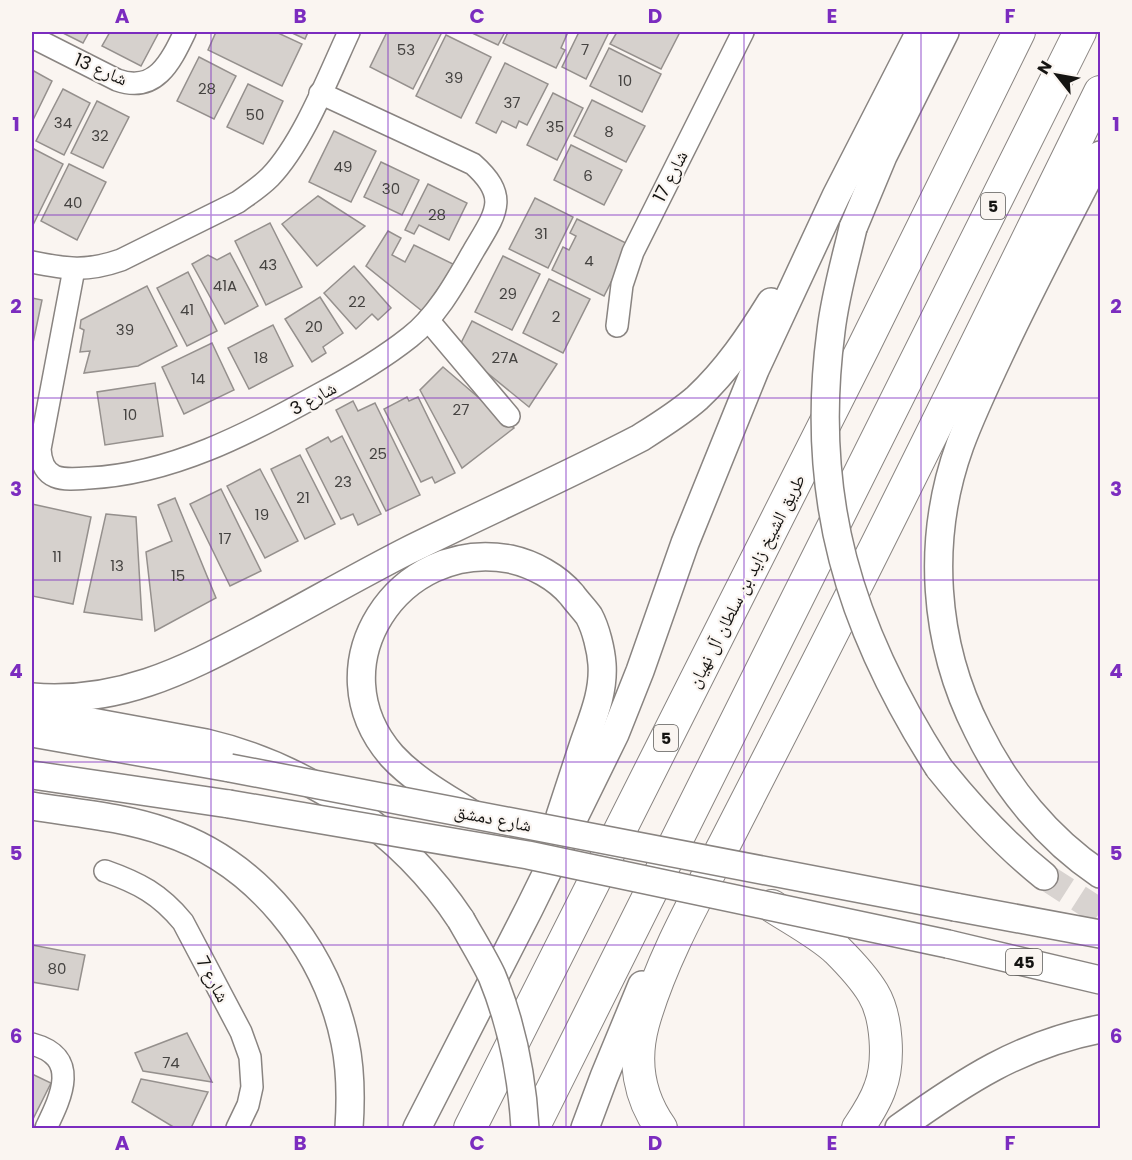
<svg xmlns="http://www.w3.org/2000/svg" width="1132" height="1160" font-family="Poppins,'Noto Naskh Arabic',sans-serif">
<rect width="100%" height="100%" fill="#faf5f1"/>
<g fill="#d6d1cd" stroke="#95908d" stroke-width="1.5">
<polygon points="61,32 89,32 83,43"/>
<polygon points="110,32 159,32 141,66 102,46"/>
<polygon points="216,32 276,32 302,44 282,86 208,50"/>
<polygon points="290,32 308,32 305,39"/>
<polygon points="387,32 442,32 413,89 370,67"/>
<polygon points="470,32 505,32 498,45"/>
<polygon points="508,32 568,32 561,48 565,50 556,68 503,43"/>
<polygon points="579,32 609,32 586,79 562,67"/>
<polygon points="617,32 680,32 661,69 610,44"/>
<polygon points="446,35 491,57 461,118 416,96"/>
<polygon points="609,48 661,74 642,112 590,86"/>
<polygon points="199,57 236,76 214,119 177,101"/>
<polygon points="505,63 548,84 527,125 519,121 516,128 502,121 496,133 476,123"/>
<polygon points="32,70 52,81 32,122"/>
<polygon points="248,84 283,101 263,144 227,127"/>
<polygon points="63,89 90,103 64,155 36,141"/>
<polygon points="553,93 583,108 557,160 527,145"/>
<polygon points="592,100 645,126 626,162 574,136"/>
<polygon points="97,101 129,117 103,168 71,153"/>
<polygon points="334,131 376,151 351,202 309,182"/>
<polygon points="571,145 622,170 604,205 554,180"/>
<polygon points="32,148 63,164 32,227"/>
<polygon points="381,162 419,180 402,215 364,197"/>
<polygon points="69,164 106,182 77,240 41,221"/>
<polygon points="428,184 467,203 449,240 419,225 414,234 405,230"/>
<polygon points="318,196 365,226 317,266 282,224"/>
<polygon points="535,198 573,217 548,268 509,249"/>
<polygon points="577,219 630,245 604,296 552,270 563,247 569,250 576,236 570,233"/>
<polygon points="270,223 302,287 266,305 235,241"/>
<polygon points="388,231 401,238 392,255 405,262 414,245 455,265 422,311 366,266"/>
<polygon points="230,253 258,306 225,324 192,264 208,255 217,260"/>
<polygon points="503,256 540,274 512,330 475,312"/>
<polygon points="354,266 391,308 378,320 372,314 356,329 324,293"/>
<polygon points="188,272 217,331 187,346 157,288"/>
<polygon points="549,279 590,299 563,353 523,333"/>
<polygon points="147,286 177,346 138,366 84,373 90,351 80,352 84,330 80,328 81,320"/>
<polygon points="320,297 343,333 323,347 326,353 312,362 285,319"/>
<polygon points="32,298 42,300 33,343 32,343"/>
<polygon points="472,321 557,364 529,407 458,349"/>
<polygon points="273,325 293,366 249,389 228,348"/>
<polygon points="212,343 234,390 184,414 162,367"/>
<polygon points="443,367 514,428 462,468 420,390"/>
<polygon points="155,383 163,436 105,445 97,392"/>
<polygon points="407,397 409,401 418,397 455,473 435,483 432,477 421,482 384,409"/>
<polygon points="353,401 358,411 375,403 420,495 386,511 336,410"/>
<polygon points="342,436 381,514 358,525 353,514 341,519 306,449 328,437 331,442"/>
<polygon points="300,455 335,524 305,539 271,469"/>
<polygon points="260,469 298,541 265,558 227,486"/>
<polygon points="221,489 261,571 230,586 190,504"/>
<polygon points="175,498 216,598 155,631 146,552 172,541 158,505"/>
<polygon points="32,504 91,517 73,604 32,596"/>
<polygon points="106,514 136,517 142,620 84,612"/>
<polygon points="32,945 85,955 78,990 32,982"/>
<polygon points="187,1033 212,1082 143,1071 135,1053"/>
<polygon points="32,1074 51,1083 33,1119 32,1118"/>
<polygon points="141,1079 208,1092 191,1128 175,1128 132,1102"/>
</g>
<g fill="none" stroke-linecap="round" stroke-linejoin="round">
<polyline stroke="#d8d3d0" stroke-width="27" stroke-dasharray="27 14" stroke-linecap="butt" points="1044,876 1100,912"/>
<defs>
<g id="minor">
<path d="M32,37L117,80C156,94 171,61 185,32"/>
<path d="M32,262C66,269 87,272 121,260L238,202C249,194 260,187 270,177C303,143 329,75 349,32"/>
<path d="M74,269L40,449C42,482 63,480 89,478C171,474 248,434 318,395C350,378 381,360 410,337C439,314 456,281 474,250C496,213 510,197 473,164L320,93"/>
<polyline points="428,320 509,416"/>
<polyline points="617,326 622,285 633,252 743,32"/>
<path d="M105,871C139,883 160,894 183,922L241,1032L250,1057L252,1087L248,1105L237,1128"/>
<path d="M32,1044C81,1057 61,1097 46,1128"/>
</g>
<g id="major">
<path d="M1100,155C1068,217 1036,278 1006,341C990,375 973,410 960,445C926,539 933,643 978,731C1006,788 1048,839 1100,874"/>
<polyline points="853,228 883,156 945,32"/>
<path d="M32,697C118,704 181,672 255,633C306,606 356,577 407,551C484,513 563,478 640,438C659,426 680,413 697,398C727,370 750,336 771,302"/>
<path d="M32,711L206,743C308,767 403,832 461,920"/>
<polyline points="32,733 230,768"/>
<path d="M939,768C971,808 1004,844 1044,876"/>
<polyline points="32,775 229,804"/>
<path d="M32,806C76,813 124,817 166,832C257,862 326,949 345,1042C351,1071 351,1099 349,1128"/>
<path d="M472,814C445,797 414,780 392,756C313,666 399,538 510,559C533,564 557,577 572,595C577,602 584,609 589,616C596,629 601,650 602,664C604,692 593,717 584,743C576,767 568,792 560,816"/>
<polyline points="955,907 1100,934"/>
<polyline points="948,944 1100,980"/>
<polyline points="417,1128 529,909 615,734 640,671 685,543 755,370 836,196 920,32"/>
<polyline points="585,1128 604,1077 642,985"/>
<path d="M899,1128C965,1081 1019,1045 1100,1029"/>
</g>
<g id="highway">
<path d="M772,906C792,919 820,934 837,950C849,962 864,978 873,993C887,1016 890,1062 880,1088C875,1103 866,1116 858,1128"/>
<polyline points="470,1128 863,348 1019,32"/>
<polyline points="533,1128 1080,32"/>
<path d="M661,1128C639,1097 633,1061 643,1024C660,963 694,902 724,845C754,787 783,729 813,671C911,479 1005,285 1100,92"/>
</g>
</defs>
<use href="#minor" stroke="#898481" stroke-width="24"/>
<use href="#major" stroke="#898481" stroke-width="30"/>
<use href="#highway" stroke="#898481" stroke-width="34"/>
<use href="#minor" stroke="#fff" stroke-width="21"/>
<use href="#major" stroke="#fff" stroke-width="27"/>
<use href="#highway" stroke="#fff" stroke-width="32"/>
<defs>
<g id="major-bridge">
<path d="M853,228C845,262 835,296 831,331C809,497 849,628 939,768"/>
<polyline points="230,768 955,907"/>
<polyline points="229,804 528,855 948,944"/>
<path d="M461,920C471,938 483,957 492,976C512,1025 522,1076 525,1128"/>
</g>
</defs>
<use href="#major-bridge" stroke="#898481" stroke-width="30" stroke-linecap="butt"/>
<use href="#major-bridge" stroke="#fff" stroke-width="27"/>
</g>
<path fill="none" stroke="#7b2cbf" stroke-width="1.5" stroke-opacity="0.55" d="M211,32V1128M388,32V1128M566,32V1128M744,32V1128M921,32V1128M32,215H1100M32,398H1100M32,580H1100M32,762H1100M32,945H1100"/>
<g text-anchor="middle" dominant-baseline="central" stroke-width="4.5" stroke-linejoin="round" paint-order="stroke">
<g font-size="15" fill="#454341">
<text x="406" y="49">53</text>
<text x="585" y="49">7</text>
<text x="454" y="77">39</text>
<text x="625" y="80">10</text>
<text x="207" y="88">28</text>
<text x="512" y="102">37</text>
<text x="255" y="114">50</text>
<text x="63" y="122">34</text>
<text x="555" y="126">35</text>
<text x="609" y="131">8</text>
<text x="100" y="135">32</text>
<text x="343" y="166">49</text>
<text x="588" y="175">6</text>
<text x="391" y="188">30</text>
<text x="73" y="202">40</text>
<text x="437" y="214">28</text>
<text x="541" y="233">31</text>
<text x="589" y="260">4</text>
<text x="268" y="264">43</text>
<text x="225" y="285">41A</text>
<text x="508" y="293">29</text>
<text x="357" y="301">22</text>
<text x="187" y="309">41</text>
<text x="556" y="316">2</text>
<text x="314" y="326">20</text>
<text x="125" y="329">39</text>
<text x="261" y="357">18</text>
<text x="505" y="357">27A</text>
<text x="198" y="378">14</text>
<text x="461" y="409">27</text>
<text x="130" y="414">10</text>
<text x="378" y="453">25</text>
<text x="343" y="481">23</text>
<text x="303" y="497">21</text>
<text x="262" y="514">19</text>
<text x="225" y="538">17</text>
<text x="57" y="556">11</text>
<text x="117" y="565">13</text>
<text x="178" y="575">15</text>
<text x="57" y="968">80</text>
<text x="171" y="1062">74</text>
</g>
<g fill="#faf5f1" stroke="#5a5855" stroke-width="1.5">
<rect x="981" y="193" width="24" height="26" rx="4.5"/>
<rect x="654" y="725" width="24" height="26" rx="4.5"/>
<rect x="1006" y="949" width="36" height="26" rx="4.5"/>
</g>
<g font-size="16" font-weight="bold" fill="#151412">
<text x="993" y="206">5</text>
<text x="666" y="738">5</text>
<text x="1024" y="962">45</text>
</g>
<g font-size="18" fill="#151412" stroke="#faf5f1">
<text transform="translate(101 69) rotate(23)">شارع 13</text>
<text transform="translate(670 176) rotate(-63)">شارع 17</text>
<text transform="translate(313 398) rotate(-29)">شارع 3</text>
<text transform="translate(746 581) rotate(-63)">طريق الشيخ زايد بن سلطان آل نهيان</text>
<text transform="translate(493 818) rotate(11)">شارع دمشق</text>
<text transform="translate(213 979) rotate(62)">شارع 7</text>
</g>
</g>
<rect width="1132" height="1160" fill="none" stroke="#faf5f1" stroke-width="66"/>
<g transform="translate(1057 75) rotate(301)" stroke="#faf5f1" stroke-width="4.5" paint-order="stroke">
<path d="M0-4.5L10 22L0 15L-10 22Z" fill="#151412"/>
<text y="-9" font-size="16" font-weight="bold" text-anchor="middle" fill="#151412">N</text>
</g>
<rect x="33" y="33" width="1066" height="1094" fill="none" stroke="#7b2cbf" stroke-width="2"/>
<g font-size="20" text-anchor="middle" font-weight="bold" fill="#7b2cbf">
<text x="122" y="23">A</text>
<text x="300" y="23">B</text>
<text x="477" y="23">C</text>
<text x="655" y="23">D</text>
<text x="832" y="23">E</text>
<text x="1010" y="23">F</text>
<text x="16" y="131">1</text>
<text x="1116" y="131">1</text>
<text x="16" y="313">2</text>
<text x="1116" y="313">2</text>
<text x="16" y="496">3</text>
<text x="1116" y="496">3</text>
<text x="16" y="678">4</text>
<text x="1116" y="678">4</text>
<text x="16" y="860">5</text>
<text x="1116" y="860">5</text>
<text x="16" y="1043">6</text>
<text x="1116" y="1043">6</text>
<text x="122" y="1150">A</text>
<text x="300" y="1150">B</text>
<text x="477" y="1150">C</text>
<text x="655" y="1150">D</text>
<text x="832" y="1150">E</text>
<text x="1010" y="1150">F</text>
</g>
</svg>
